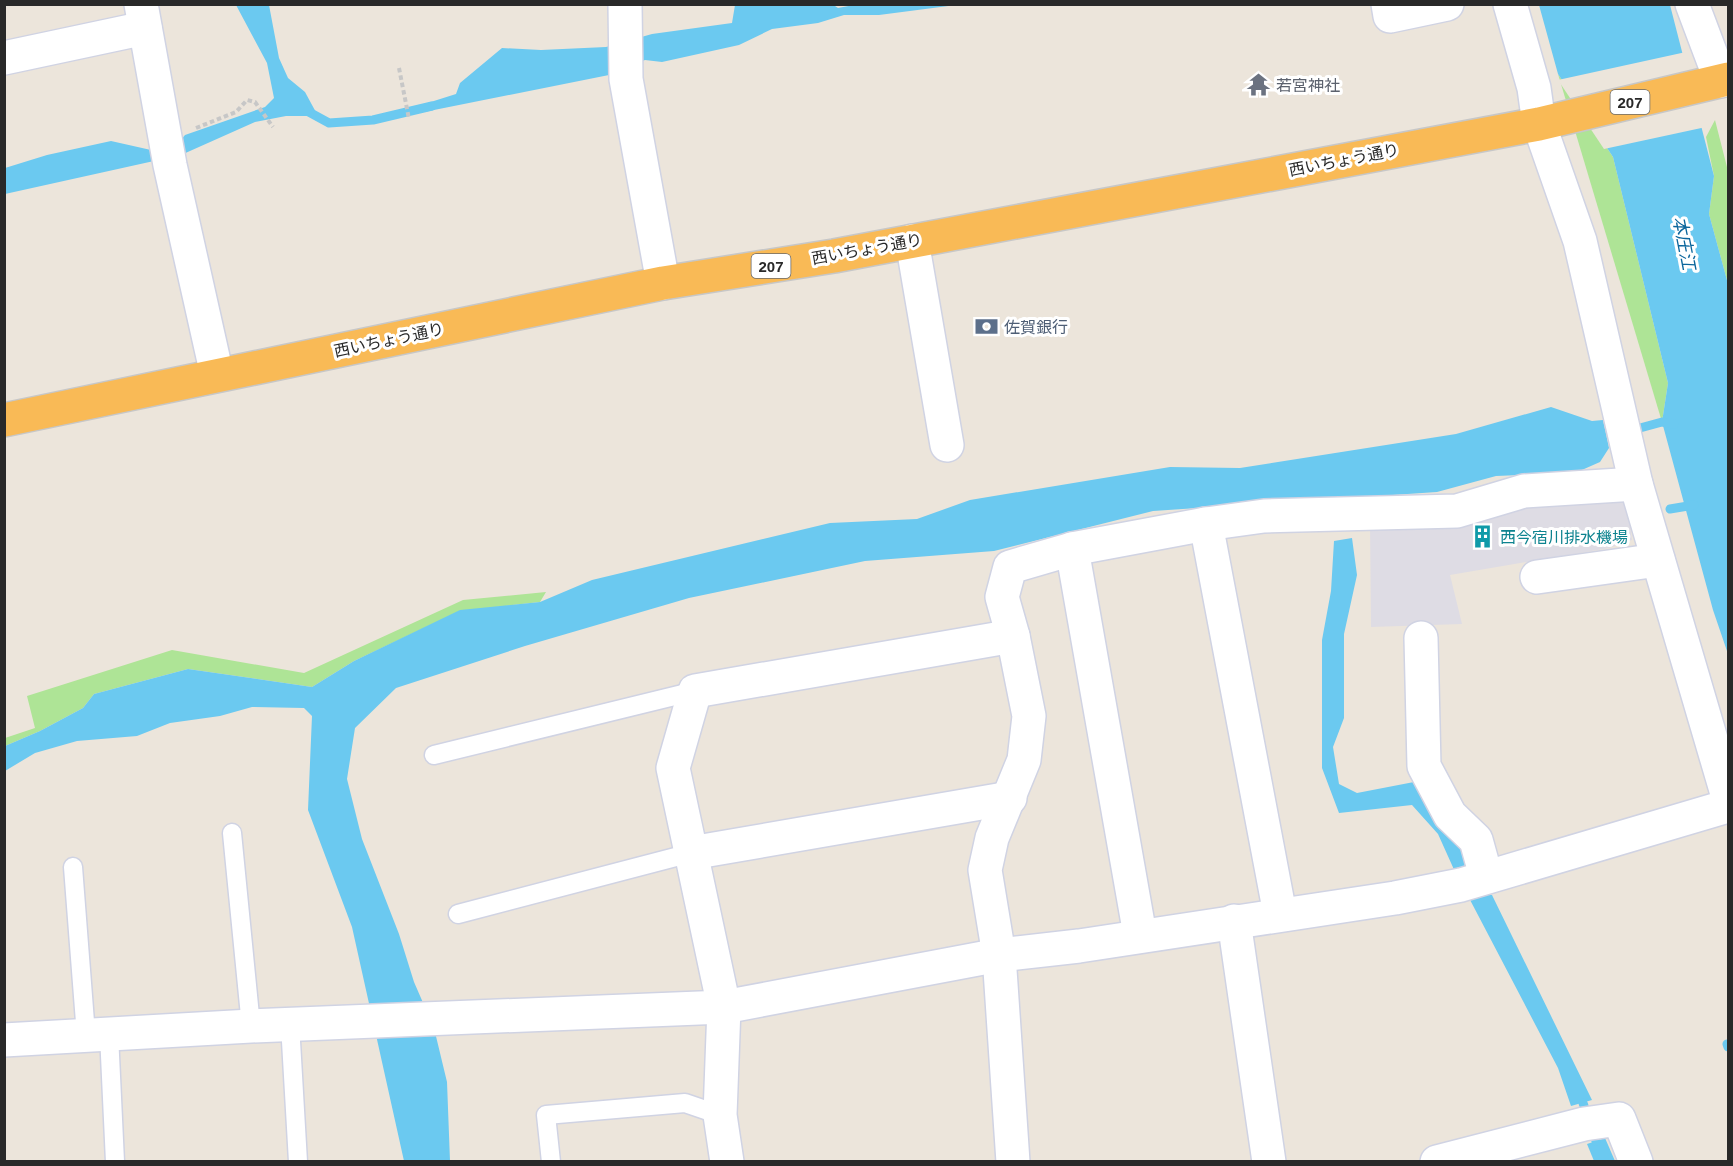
<svg xmlns="http://www.w3.org/2000/svg" width="1733" height="1166" font-family="Helvetica,'Noto Sans JP',sans-serif">
<rect width="100%" height="100%" fill="#ece5db"/>
<polygon fill="#dedce4" points="1627,501 1632,540 1609,548 1450,575 1462,624 1371,627 1370,521 1529,502"/>
<g fill="#aee496">
<polygon points="1558,74 1613,157 1668,383 1662,422"/>
<polygon points="1715,120 1728,171 1728,284 1709,214 1714,176 1706,137"/>
<polygon points="546,592 540,602 460,611 354,661 312,687 188,669 94,694 83,708 40,731 5,746 5,738 35,728 27,696 172,650 304,673 463,600"/>
</g>
<g fill="#6bc9f0">
<polygon points="832,4 838,8 859,4 956,5 879,15 844,15 818,23 772,29 739,45 662,62 645,60 609,75 424,112 418,106 456,94 460,83 502,48 541,50 606,47 652,34 732,23 735,5"/>
<polygon points="236,5 269,5 279,58 288,78 305,92 318,116 286,116 255,122 181,155 5,194 5,168 47,155 111,141 151,150 176,146 185,135 265,107 274,98 267,63"/>
<polygon points="1539,5 1670,5 1714,176 1709,214 1728,284 1728,654 1713,610 1662,422 1668,383 1613,157 1558,74"/>
<polygon points="1551,407 1592,421 1603,420 1609,448 1600,462 1575,473 1496,476 1437,492 1153,511 994,551 865,561 689,598 525,646 396,688 355,728 347,779 362,839 399,934 414,982 434,1028 447,1082 450,1161 404,1161 352,927 308,810 312,716 304,708 252,707 220,716 170,723 137,736 77,741 35,753 5,771 5,746 40,731 83,708 94,694 188,669 312,687 354,661 460,610 540,602 592,580 830,523 917,519 970,500 1170,467 1240,468 1456,434"/>
<polygon points="1352,538 1357,575 1344,634 1344,718 1333,747 1339,784 1357,793 1414,782 1464,845 1469,868 1456,874 1438,834 1412,805 1339,813 1322,768 1322,640 1331,591 1334,541"/>
<polygon points="1476,893 1492,895 1592,1100 1571,1106 1558,1068 1468,896"/>
<polygon points="1605,1138 1615,1161 1594,1161 1587,1144"/>
</g>
<polygon fill="#ece5db" points="1686,52 1706,127 1604,149 1558,80"/>
<g fill="none" stroke-linecap="round" stroke-linejoin="round">
<g stroke="#6bc9f0" stroke-width="9">
<polyline points="307,111 329,123 373,120 432,106"/>
<polyline points="1629,431 1662,422 1674,424"/>
<polyline points="1670,509 1694,505"/>
<polyline points="1727,1044 1728,1047"/>
<polyline points="1583,1103 1596,1141"/>
</g>
<defs>
<g id="service">
<polyline points="434,755 695,691"/>
<polyline points="232,833 251,1026"/>
<polyline points="73,867 86,1035"/>
<polyline points="458,914 691,853"/>
<polyline points="290,1024 298,1162"/>
<polyline points="109,1034 115,1162"/>
<polyline points="551,1162 546,1115 685,1103 720,1115"/>
</g>
<g id="minor">
<polyline points="141,4 170,165 217,375"/>
<polyline points="625,4 626,79 663,283"/>
<polyline points="1388,4 1390,16 1447,4"/>
<polyline points="1510,4 1534,88 1539,124 1580,241 1636,484 1728,797"/>
<polyline points="1692,4 1721,81"/>
<polyline points="4,58 145,28"/>
<polyline points="912,241 947,445"/>
<polyline points="1206,524 1280,914"/>
<polyline points="1072,549 1140,935"/>
<polyline points="1537,577 1658,560"/>
<polyline points="1421,638 1424,766 1450,815 1476,840 1486,876"/>
<polyline points="691,853 1010,798"/>
<polyline points="1234,921 1269,1162"/>
<polyline points="4,1040 251,1026 724,1007 999,955 1079,946 1395,898 1461,885 1728,806"/>
<polyline points="727,1162 720,1115 724,1007 673,768 695,691 1013,636"/>
<polyline points="1013,1162 999,955 985,870 992,838 1024,760 1029,716 1013,636 1002,597 1010,567 1072,549 1206,524 1264,516 1457,511 1524,491 1636,484"/>
<polyline points="1437,1162 1584,1124 1619,1119 1636,1162"/>
</g>
<polyline id="trunk" points="4,420 663,283 834,256 1539,124 1728,79"/>
</defs>
<use href="#service" stroke="#d0d3e3" stroke-width="21"/>
<use href="#minor" stroke="#d0d3e3" stroke-width="36"/>
<use href="#trunk" stroke="#c7c7c7" stroke-width="36"/>
<g stroke="#c7c7c7" stroke-width="4" stroke-dasharray="4.5 3" stroke-linecap="butt">
<polyline points="399,68 409,119"/>
<polyline points="196,128 236,112 247,100 255,102 273,127"/>
</g>
<use href="#service" stroke="#fff" stroke-width="18"/>
<use href="#minor" stroke="#fff" stroke-width="33"/>
<use href="#trunk" stroke="#f9ba56" stroke-width="33"/>
</g>
<defs>
<symbol id="temple-bare" viewBox="-9 -9 18 18"><path d="M0-6L5-2H3V0L6.5 2.5H4V6H1.5V3h-3V6H-4V2.5H-6.5L-3 0V-2H-5Z" fill="#6b7280" stroke="#fff" stroke-width="2.5" paint-order="stroke"/></symbol>
<symbol id="bank-bare" viewBox="-9 -9 18 18"><path d="M-6-4H6V4H-6ZM0-2.3a2.3 2.3 0 1 0 0 4.6a2.3 2.3 0 1 0 0-4.6Z" fill="#5c6f8a" stroke="#fff" stroke-width="2.5" paint-order="stroke"/></symbol>
<symbol id="building-bare" viewBox="-9 -9 18 18"><path d="M-4-6H4V6H1V3H-1V6H-4ZM-2.5-4.3h1.7v1.8h-1.7ZM.8-4.3h1.7v1.8H.8ZM-2.5-1h1.7V.8h-1.7ZM.8-1h1.7V.8H.8Z" fill="#0f9aa8" stroke="#fff" stroke-width="2.5" paint-order="stroke"/></symbol>
</defs>
<g fill-rule="evenodd">
<use href="#temple-bare" x="1242" y="68" width="33" height="33"/>
<use href="#bank-bare" x="970" y="310" width="33" height="33"/>
<use href="#building-bare" x="1466" y="520" width="33" height="33"/>
</g>
<g text-anchor="middle" dominant-baseline="central" stroke-width="6" stroke-linejoin="round" paint-order="stroke">
<g fill="#fff" stroke="#696969" stroke-width="1.5">
<rect x="1610.5" y="90" width="39" height="24" rx="4.5"/>
<rect x="751.5" y="254" width="39" height="24" rx="4.5"/>
</g>
<g font-size="15" font-weight="bold" fill="#292929">
<text x="1630" y="102">207</text>
<text x="771" y="266">207</text>
</g>
<g font-size="16" fill="#5b616d" stroke="#fff" text-anchor="start">
<text x="1276" y="85">若宮神社</text>
</g>
<g font-size="16" fill="#292929" stroke="#fff">
<text transform="translate(1344 160) rotate(-11)">西いちょう通り</text>
<text transform="translate(867 249) rotate(-10)">西いちょう通り</text>
<text transform="translate(389 340) rotate(-12)">西いちょう通り</text>
</g>
<g font-size="16" fill="#4e5e75" stroke="#fff" text-anchor="start">
<text x="1004" y="327">佐賀銀行</text>
</g>
<g font-size="16" fill="#0d838f" stroke="#fff" text-anchor="start">
<text x="1500" y="537">西今宿川排水機場</text>
</g>
<g font-size="18" font-style="italic" fill="#0b669c" stroke="#fff">
<text transform="translate(1684 243) rotate(79)">本庄江</text>
</g>
</g>
<rect width="1733" height="1166" fill="none" stroke="#292929" stroke-width="12"/>
</svg>
